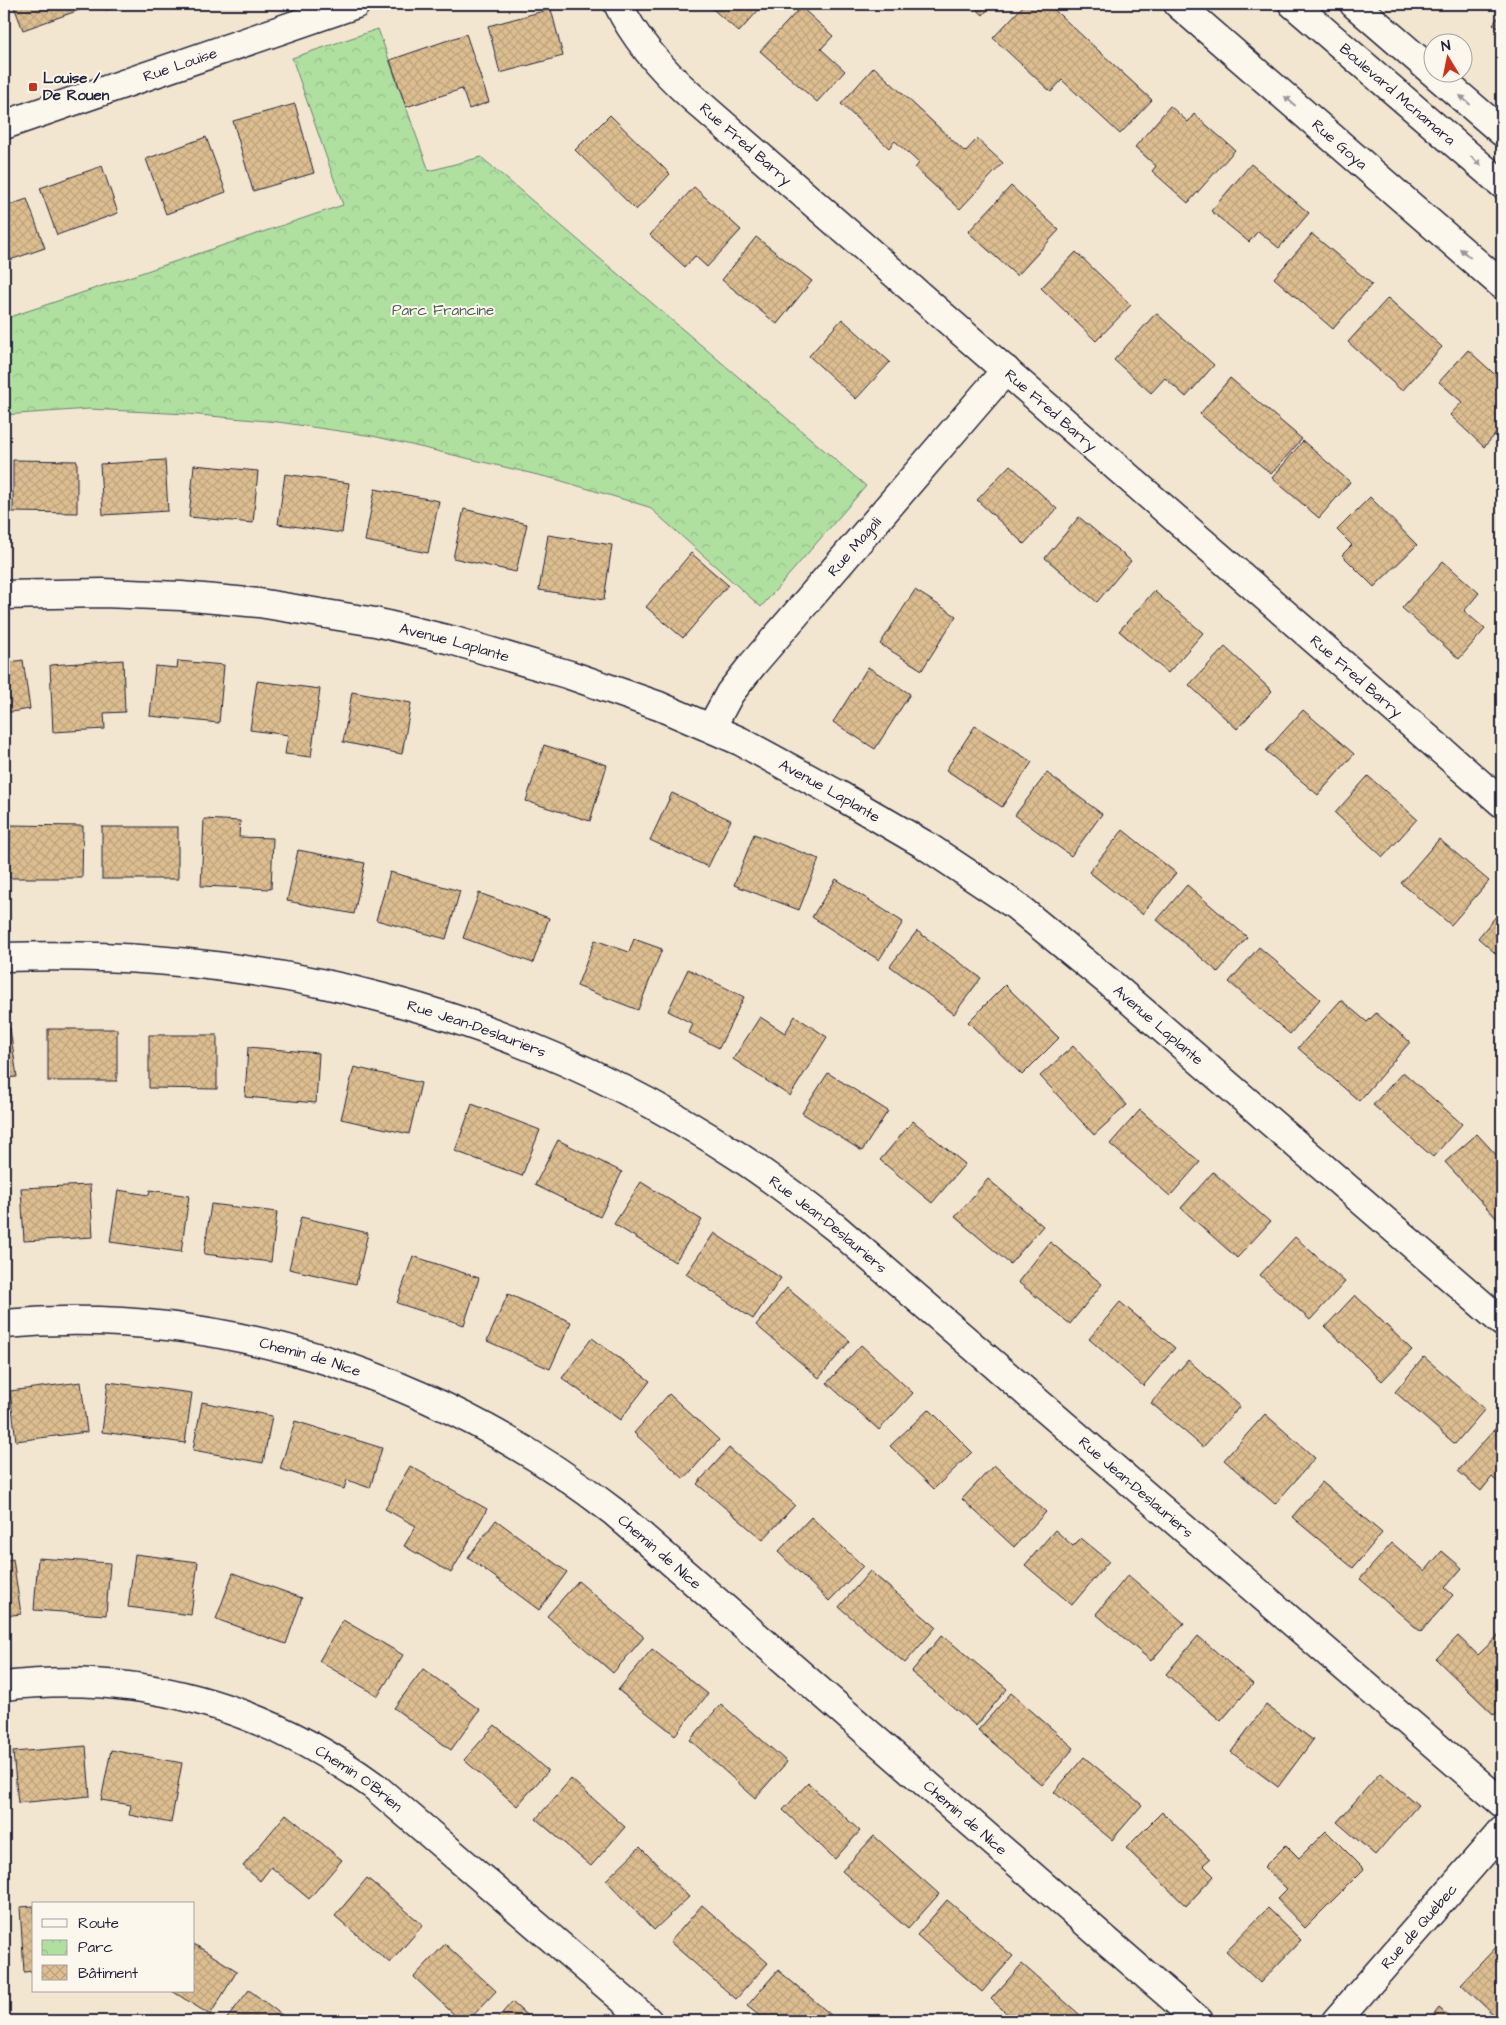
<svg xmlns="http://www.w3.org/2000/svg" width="1506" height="2025" font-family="'Architects Daughter',sans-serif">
<defs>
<pattern id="park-crowns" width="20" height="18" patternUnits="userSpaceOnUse" patternTransform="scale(1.25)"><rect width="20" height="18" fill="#afe0a0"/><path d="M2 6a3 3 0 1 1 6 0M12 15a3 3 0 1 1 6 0" fill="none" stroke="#96c08b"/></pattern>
<pattern id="building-cross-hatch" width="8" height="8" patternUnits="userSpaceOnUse" patternTransform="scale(1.25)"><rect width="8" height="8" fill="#ddbe90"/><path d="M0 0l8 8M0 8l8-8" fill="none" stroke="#bda37d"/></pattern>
</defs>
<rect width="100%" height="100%" fill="#f2e6d0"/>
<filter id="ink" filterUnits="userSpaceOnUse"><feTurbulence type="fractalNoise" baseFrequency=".02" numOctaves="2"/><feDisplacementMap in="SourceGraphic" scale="10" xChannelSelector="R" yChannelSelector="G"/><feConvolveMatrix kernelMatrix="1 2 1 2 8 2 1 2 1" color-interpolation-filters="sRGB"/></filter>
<g filter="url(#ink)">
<polygon fill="url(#park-crowns)" stroke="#68816e" points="378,29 429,171 481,157 866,486 761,607 649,507 555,479 373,436 278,422 187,414 89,409 4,415 4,319 343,205 292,58"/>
<g fill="url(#building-cross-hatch)" stroke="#22223b">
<polygon points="13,4 84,4 85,8 23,30"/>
<polygon points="105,4 128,4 106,10"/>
<polygon points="707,4 764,4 739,32"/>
<polygon points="971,4 993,4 983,15"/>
<polygon points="1025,4 1048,4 1152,100 1120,134 1062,80 1051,92 993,38"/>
<polygon points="801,7 833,36 821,49 845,71 817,102 760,51"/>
<polygon points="551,9 563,56 500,73 488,26"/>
<polygon points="1502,13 1502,31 1493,24"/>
<polygon points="466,34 489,102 469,109 462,89 406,107 390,60"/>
<polygon points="874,67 965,152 977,139 1003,163 960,209 915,168 919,163 895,141 889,148 841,104"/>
<polygon points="295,104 314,173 253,191 233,121"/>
<polygon points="1170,106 1188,122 1194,114 1235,150 1188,203 1152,171 1156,166 1135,147"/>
<polygon points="610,115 670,174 636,210 575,150"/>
<polygon points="206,137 226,192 166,214 146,159"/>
<polygon points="1251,164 1309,213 1279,248 1258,231 1249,242 1211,211"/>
<polygon points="102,166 118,213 57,235 40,188"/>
<polygon points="1011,186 1059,230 1017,276 968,232"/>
<polygon points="694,187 741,230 707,267 695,256 685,267 650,235"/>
<polygon points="27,199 45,248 4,262 4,207"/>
<polygon points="1312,234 1372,284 1333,329 1274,278"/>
<polygon points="756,237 812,281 777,324 722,280"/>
<polygon points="1076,252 1131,305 1096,341 1041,288"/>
<polygon points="1388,298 1442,347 1402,391 1348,342"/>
<polygon points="1156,313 1214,365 1186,397 1165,378 1151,393 1114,360"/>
<polygon points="842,319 890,362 856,399 809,356"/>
<polygon points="1468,350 1502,381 1502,427 1484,447 1450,415 1462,402 1439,382"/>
<polygon points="1230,378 1302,439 1271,474 1200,414"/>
<polygon points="1303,441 1350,482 1319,518 1272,478"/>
<polygon points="13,460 77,461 77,513 13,512"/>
<polygon points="165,460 168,511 103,515 100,464"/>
<polygon points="194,465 258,471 253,523 189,517"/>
<polygon points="1010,465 1057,509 1024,544 977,500"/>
<polygon points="285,474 349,483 342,533 278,524"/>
<polygon points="375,489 439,501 428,553 365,541"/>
<polygon points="1370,497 1417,545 1374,587 1342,555 1352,545 1337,530"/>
<polygon points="464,509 527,524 516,572 453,558"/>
<polygon points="1079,517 1131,561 1097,602 1045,558"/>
<polygon points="548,535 612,545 604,600 539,590"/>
<polygon points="691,553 728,585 683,638 646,607"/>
<polygon points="1443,561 1479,593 1464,611 1485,629 1459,659 1402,608"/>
<polygon points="915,590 956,616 922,670 880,644"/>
<polygon points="1154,591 1203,633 1168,673 1119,631"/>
<polygon points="1225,647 1272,691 1237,729 1189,685"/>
<polygon points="23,660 30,709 4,713 4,663"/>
<polygon points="123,660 125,712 104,713 105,729 53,732 50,665"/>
<polygon points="178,661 224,665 219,723 150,716 155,666 177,668"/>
<polygon points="868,667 910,694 875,749 833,722"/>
<polygon points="257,681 320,689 311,757 285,754 288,735 250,730"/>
<polygon points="352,692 411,703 402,754 343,742"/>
<polygon points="1303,710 1354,754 1318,795 1266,751"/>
<polygon points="975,726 1032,762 1002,807 946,770"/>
<polygon points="544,745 607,765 590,821 526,801"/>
<polygon points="1047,773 1102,814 1071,856 1015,815"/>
<polygon points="1368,776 1417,819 1383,857 1335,813"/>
<polygon points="672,793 731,820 708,867 650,840"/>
<polygon points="204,819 240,821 239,837 273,838 271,889 201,886"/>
<polygon points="10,825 83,826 82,878 9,878"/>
<rect x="102" y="827" width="76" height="52"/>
<polygon points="1123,830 1176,873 1142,914 1089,872"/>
<polygon points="754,834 819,859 799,910 734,885"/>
<polygon points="1439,839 1489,881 1451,925 1401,883"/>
<polygon points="298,850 365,863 354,914 287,901"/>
<polygon points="390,872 460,891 446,939 376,920"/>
<polygon points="836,879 903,922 879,960 812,917"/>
<polygon points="1187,885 1247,937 1218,972 1157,920"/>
<polygon points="479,893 549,918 533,963 463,938"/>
<polygon points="1502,909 1502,959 1478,938"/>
<polygon points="917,931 981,978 954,1014 890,966"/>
<polygon points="634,939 662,949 638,1010 577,986 595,940 629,952"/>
<polygon points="1259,947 1320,999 1290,1034 1229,982"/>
<polygon points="688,969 744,997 719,1048 689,1033 693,1024 668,1011"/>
<polygon points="1005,985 1059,1038 1022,1075 968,1022"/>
<polygon points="1341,1000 1367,1022 1376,1013 1410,1042 1359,1101 1298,1048"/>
<polygon points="795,1016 827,1037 790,1096 733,1059 760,1017 785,1033"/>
<polygon points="10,1028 17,1077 4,1078 4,1029"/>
<rect x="48" y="1029" width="69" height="52"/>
<polygon points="149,1035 217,1035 217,1089 149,1088"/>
<polygon points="1073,1046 1127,1105 1094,1135 1040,1076"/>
<polygon points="248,1047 319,1053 316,1103 245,1097"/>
<polygon points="354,1067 421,1083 409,1134 341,1119"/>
<polygon points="1403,1072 1462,1124 1433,1157 1373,1105"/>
<polygon points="828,1073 888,1111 862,1151 802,1113"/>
<polygon points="472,1104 540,1130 522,1176 455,1151"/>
<polygon points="1140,1110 1200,1162 1170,1196 1110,1144"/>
<polygon points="913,1121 965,1164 932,1203 880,1160"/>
<polygon points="1477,1134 1502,1161 1502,1214 1497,1219 1445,1162"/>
<polygon points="558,1140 622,1172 600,1217 535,1185"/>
<polygon points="1213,1172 1270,1222 1237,1258 1181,1208"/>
<polygon points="988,1179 1043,1226 1010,1264 955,1217"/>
<polygon points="641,1182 702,1220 675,1262 614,1224"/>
<polygon points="90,1185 93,1237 24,1241 21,1188"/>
<polygon points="118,1190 149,1195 150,1190 189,1196 181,1252 110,1242"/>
<polygon points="211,1204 277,1212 271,1262 204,1254"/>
<polygon points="301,1217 368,1233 356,1284 289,1269"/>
<polygon points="714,1233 781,1278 753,1319 686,1274"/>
<polygon points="1295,1237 1345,1282 1310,1320 1260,1275"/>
<polygon points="1050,1242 1102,1284 1070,1324 1018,1282"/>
<polygon points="413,1256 479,1278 464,1325 397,1303"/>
<polygon points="787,1288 850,1341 819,1378 756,1325"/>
<polygon points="508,1294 571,1322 550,1369 487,1341"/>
<polygon points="1355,1295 1412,1350 1382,1381 1325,1327"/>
<polygon points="1120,1302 1175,1348 1143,1386 1089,1339"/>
<polygon points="592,1338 650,1381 620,1420 562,1378"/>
<polygon points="861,1345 913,1393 879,1430 827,1383"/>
<polygon points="1424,1357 1485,1409 1455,1444 1395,1392"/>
<polygon points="1188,1360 1240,1406 1203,1447 1151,1403"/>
<polygon points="81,1382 87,1432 16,1441 10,1391"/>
<polygon points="108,1382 192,1393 185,1443 102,1432"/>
<polygon points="669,1394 719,1440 684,1479 634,1433"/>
<polygon points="202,1402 272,1416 263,1463 193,1450"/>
<polygon points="929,1409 972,1452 934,1489 890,1446"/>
<polygon points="1265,1414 1315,1458 1275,1504 1224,1460"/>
<polygon points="295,1421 382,1448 370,1488 347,1480 344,1489 280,1469"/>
<polygon points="1500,1423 1502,1425 1502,1486 1492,1477 1481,1491 1458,1471"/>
<polygon points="729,1448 795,1505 763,1540 697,1484"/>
<polygon points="994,1465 1046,1512 1014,1547 962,1499"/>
<polygon points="410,1466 487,1509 451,1573 404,1546 416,1526 385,1509"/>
<polygon points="1322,1482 1382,1533 1353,1568 1292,1517"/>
<polygon points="811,1517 863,1566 829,1601 778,1552"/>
<polygon points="496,1520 567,1572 539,1610 468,1557"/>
<polygon points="1055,1530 1073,1546 1081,1538 1109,1561 1072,1605 1025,1565"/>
<polygon points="1392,1543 1425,1571 1442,1551 1462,1568 1445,1588 1453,1595 1421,1632 1360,1579"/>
<polygon points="135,1554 198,1562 191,1615 128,1607"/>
<polygon points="38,1558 110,1563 106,1615 34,1610"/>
<polygon points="13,1559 21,1614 4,1616 4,1561"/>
<polygon points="870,1571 936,1627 905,1663 839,1607"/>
<polygon points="233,1573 302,1598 286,1644 216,1619"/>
<polygon points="1128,1575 1184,1623 1151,1661 1096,1614"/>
<polygon points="578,1581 644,1637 613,1673 547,1616"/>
<polygon points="343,1620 403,1655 378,1696 319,1661"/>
<polygon points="1502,1632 1502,1707 1494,1715 1436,1659 1458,1636 1478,1655"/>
<polygon points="942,1635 1007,1689 976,1726 911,1672"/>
<polygon points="1198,1636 1253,1684 1221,1721 1166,1674"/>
<polygon points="652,1649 708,1694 675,1735 618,1690"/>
<polygon points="423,1669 480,1710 451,1750 394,1708"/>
<polygon points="1011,1693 1074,1748 1042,1785 978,1730"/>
<polygon points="721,1704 787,1762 755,1798 690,1740"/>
<polygon points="1266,1705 1313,1740 1278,1787 1231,1752"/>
<polygon points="495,1725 548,1771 517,1806 464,1760"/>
<polygon points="86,1746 90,1796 18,1803 13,1752"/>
<polygon points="111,1750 182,1763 171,1823 129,1815 131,1805 101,1800"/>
<polygon points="1084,1757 1142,1805 1112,1840 1054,1792"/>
<polygon points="1380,1773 1418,1805 1375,1855 1337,1822"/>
<polygon points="571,1779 625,1827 591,1866 536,1819"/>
<polygon points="808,1783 860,1831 835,1859 783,1810"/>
<polygon points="1162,1812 1210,1859 1203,1865 1214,1876 1186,1906 1126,1848"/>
<polygon points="286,1814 342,1860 309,1899 271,1867 260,1881 243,1866"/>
<polygon points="1326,1831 1364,1869 1305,1928 1277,1899 1287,1889 1264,1867 1286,1845 1299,1858"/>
<polygon points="874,1836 939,1894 908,1929 842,1871"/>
<polygon points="640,1847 689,1897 654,1930 606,1880"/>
<polygon points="367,1878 423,1925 390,1963 335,1916"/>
<polygon points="947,1900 1013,1956 982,1992 917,1935"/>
<polygon points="702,1905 768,1963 736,1999 670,1942"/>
<polygon points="34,1906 34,1971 24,1972 20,1907"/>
<polygon points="1268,1908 1301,1940 1260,1983 1226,1951"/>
<polygon points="1502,1941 1502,2013 1497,2018 1461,1984"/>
<polygon points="194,1944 237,1971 210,2015 172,1991 194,1991"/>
<polygon points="445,1944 496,1991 468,2021 461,2021 414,1977"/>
<polygon points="1022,1964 1087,2021 1015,2021 991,1999"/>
<polygon points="778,1970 831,2015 825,2021 766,2021 747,2006"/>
<polygon points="249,1990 290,2021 225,2021"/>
<polygon points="512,2002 533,2021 495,2021"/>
<polygon points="1439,2008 1455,2021 1429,2021"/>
</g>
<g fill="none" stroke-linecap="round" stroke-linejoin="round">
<defs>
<g id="minor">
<path id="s1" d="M618,4C635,40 663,71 693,98L1502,803"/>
<path id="s2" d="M1178,4L1502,285"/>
<path id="s3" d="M1293,4L1502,184"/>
<polyline points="1354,4 1502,132"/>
<path id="s4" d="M4,125L356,4"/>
<path id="s5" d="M4,595L103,593L181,596L259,603L375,622L451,640L570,675L659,706L740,741L839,795L925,845L1015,905L1110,983L1502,1322"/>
<path id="s6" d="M711,728L730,693L753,664L1006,370"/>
<path id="s7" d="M4,957C265,948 518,1011 738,1156C771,1178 804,1203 836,1228L1502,1803"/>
<path id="s8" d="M4,1324C222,1304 442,1378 614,1512L1199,2021"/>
<path id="s9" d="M4,1686C139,1670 264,1706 374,1786L648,2021"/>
<path id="s10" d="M1336,2021L1502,1831"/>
</g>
</defs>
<use href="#minor" stroke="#22223b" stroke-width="31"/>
<use href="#minor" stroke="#fbf7ec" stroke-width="28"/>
</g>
<defs><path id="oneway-solid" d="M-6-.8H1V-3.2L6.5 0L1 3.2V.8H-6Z" transform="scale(1.25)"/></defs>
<g fill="#99979c">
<use href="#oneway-solid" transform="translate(1465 100) rotate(-139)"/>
<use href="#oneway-solid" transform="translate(1290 101) rotate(-139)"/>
<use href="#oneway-solid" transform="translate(1476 161) rotate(41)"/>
<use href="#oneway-solid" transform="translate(1465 253) rotate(-139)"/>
</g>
</g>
<rect fill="#c8321e" stroke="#fbf7ec" stroke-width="2" x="28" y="82" width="10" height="10" rx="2.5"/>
<g text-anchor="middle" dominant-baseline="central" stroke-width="4" stroke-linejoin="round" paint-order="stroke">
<g font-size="15" fill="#22223b" stroke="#fbf7ec">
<text stroke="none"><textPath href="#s4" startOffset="186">Rue Louise</textPath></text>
<text stroke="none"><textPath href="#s3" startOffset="138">Boulevard Mcnamara</textPath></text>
<text stroke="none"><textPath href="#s2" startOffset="214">Rue Goya</textPath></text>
<text stroke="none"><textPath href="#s1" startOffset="191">Rue Fred Barry</textPath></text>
<text stroke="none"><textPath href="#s1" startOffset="596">Rue Fred Barry</textPath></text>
<text stroke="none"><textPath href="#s6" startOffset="232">Rue Magali</textPath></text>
<text stroke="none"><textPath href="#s5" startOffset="455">Avenue Laplante</textPath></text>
<text stroke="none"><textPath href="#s1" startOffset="1001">Rue Fred Barry</textPath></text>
<text stroke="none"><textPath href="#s5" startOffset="860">Avenue Laplante</textPath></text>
<text stroke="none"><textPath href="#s5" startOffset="1265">Avenue Laplante</textPath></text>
<text stroke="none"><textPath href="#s7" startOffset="481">Rue Jean-Deslauriers</textPath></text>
<text stroke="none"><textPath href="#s7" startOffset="886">Rue Jean-Deslauriers</textPath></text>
<text stroke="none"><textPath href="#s8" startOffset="310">Chemin de Nice</textPath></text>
<text stroke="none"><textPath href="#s7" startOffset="1291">Rue Jean-Deslauriers</textPath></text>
<text stroke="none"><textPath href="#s8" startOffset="714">Chemin de Nice</textPath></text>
<text stroke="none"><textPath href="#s9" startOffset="376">Chemin O'Brien</textPath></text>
<text stroke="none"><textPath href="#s8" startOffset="1119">Chemin de Nice</textPath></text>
<text stroke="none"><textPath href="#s10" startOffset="126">Rue de Québec</textPath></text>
</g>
<g font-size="15" font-weight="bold" fill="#22223b" stroke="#fbf7ec" text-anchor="start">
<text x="43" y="78">Louise /<tspan x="43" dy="17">De Rouen</tspan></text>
</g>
<g font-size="15" fill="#4c5b59" stroke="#fbf7ec">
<text x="443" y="310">Parc Francine</text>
</g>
</g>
<rect width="1506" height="2025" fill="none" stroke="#fbf7ec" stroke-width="20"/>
<rect x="10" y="10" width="1486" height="2005" fill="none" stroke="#22223b" stroke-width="2" filter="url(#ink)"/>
<rect x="32" y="1902" width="162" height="90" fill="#fbf7ec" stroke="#a4a2a5"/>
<rect x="42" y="1919" width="25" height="8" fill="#fbf7ec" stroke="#a4a2a5"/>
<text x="78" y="1928" font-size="15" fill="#22223b">Route</text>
<rect x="42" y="1940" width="25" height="15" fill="url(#park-crowns)" stroke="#a4a2a5"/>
<text x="78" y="1952" font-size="15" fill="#22223b">Parc</text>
<rect x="42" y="1965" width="25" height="15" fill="url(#building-cross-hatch)" stroke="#a4a2a5"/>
<text x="78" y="1978" font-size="15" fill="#22223b">Bâtiment</text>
<g transform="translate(1448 58) rotate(350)"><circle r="24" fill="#fbf7ec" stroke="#a4a2a5"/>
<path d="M0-4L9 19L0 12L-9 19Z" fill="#c8321e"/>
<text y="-8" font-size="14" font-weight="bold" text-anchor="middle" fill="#22223b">N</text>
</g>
</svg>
